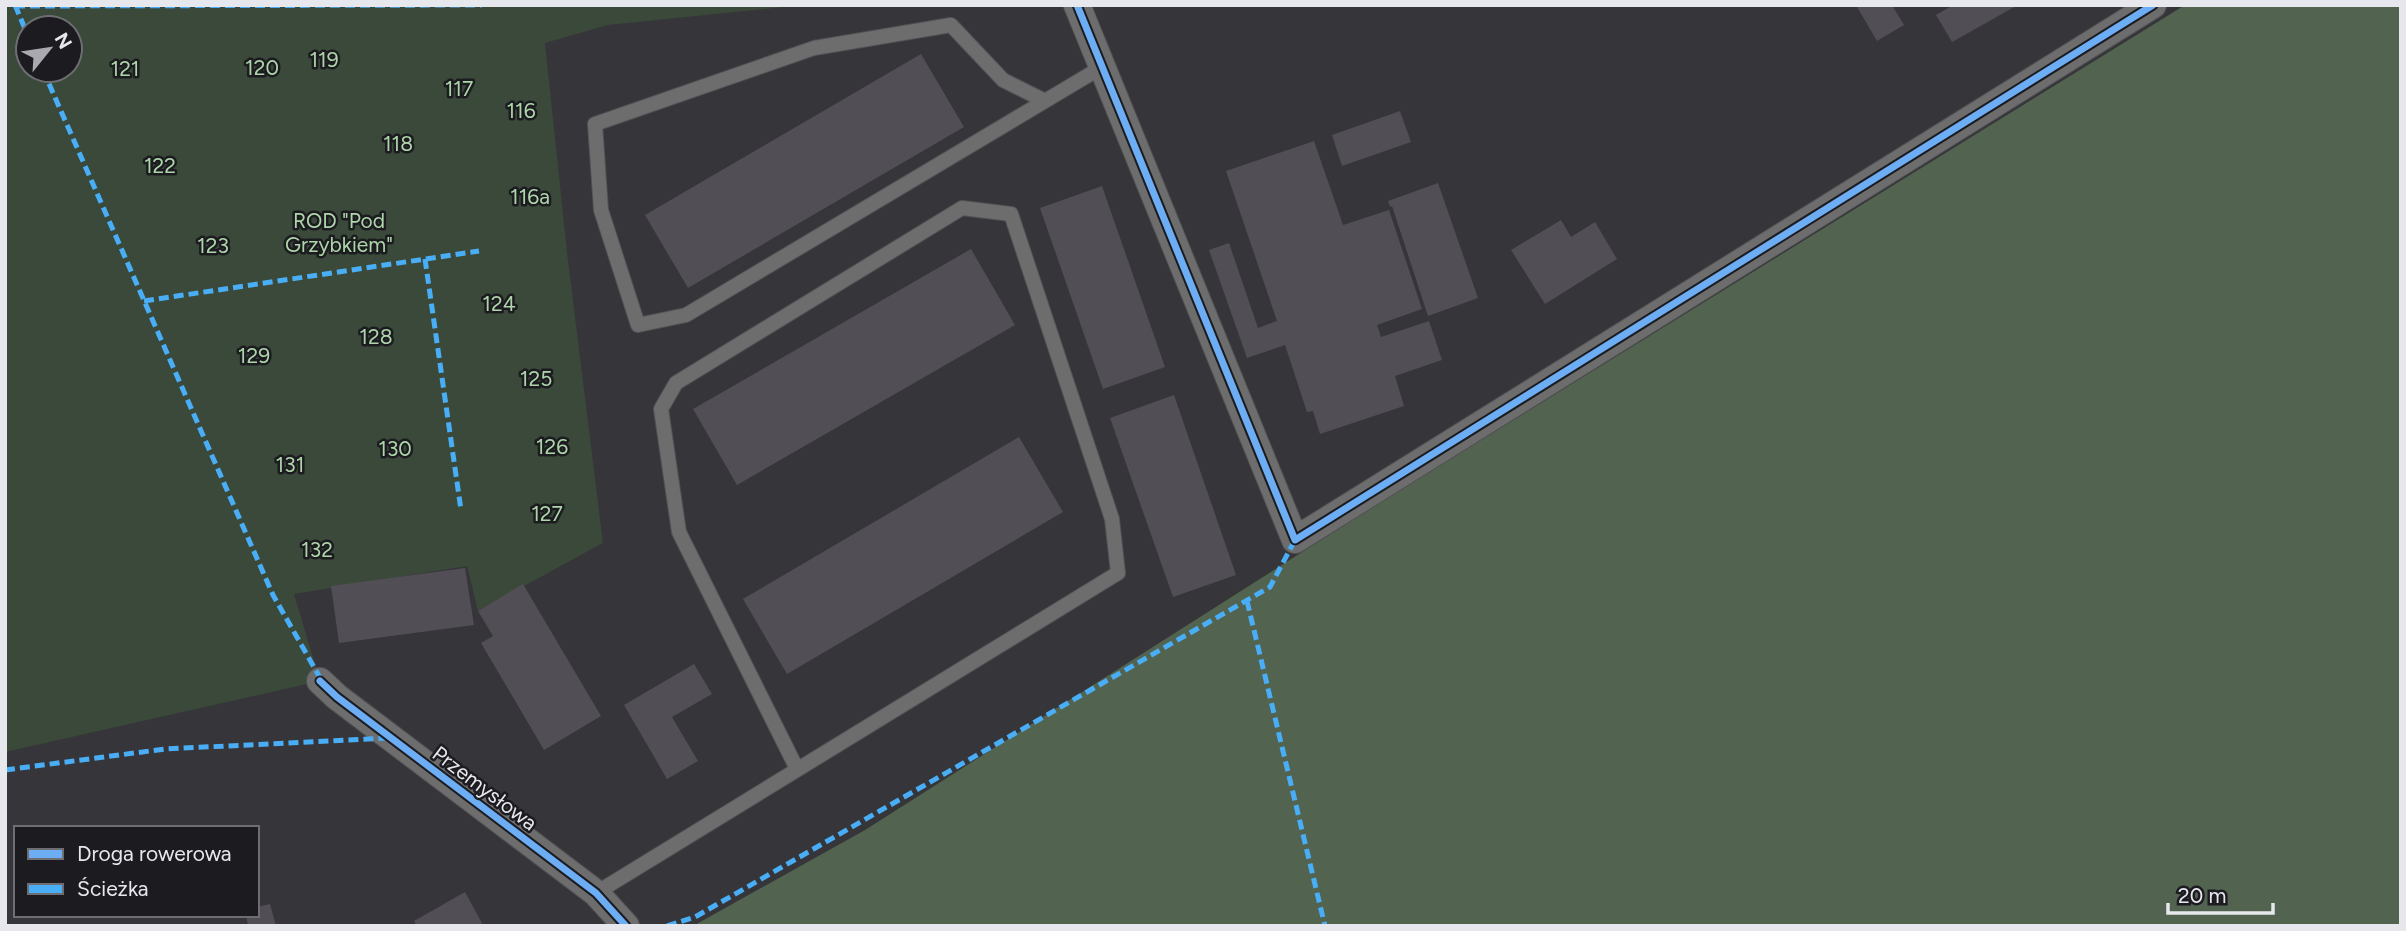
<svg xmlns="http://www.w3.org/2000/svg" width="2406" height="931" font-family="Figtree,sans-serif">
<rect width="100%" height="100%" fill="#35353a"/>
<path fill="#3a4939" fill-rule="evenodd" d="M5,5H804L608,25L545,43L567,252L603,543L478,611L467,566L294,594L320,681L5,752ZM28,28H70V70H28Z"/>
<polygon fill="#526350" points="2185,5 2401,5 2401,926 693,926 865,830 1384,500"/>
<g fill="#524e55">
<polygon points="1856,5 1892,5 1904,25 1877,41"/>
<polygon points="1953,5 2018,5 1952,42 1936,15"/>
<polygon points="921,54 964,127 688,288 645,215"/>
<polygon points="1400,111 1411,142 1342,166 1332,135"/>
<polygon points="1314,141 1343,225 1389,210 1422,309 1377,325 1381,337 1429,321 1442,360 1395,376 1404,406 1320,434 1313,411 1307,412 1285,345 1247,358 1209,250 1229,243 1258,328 1277,321 1226,171"/>
<polygon points="1438,183 1478,298 1428,316 1392,206 1390,207 1388,201"/>
<polygon points="1102,186 1165,367 1103,389 1040,208"/>
<polygon points="1561,220 1571,237 1595,222 1617,259 1545,304 1511,250"/>
<polygon points="971,249 1015,325 737,485 693,409"/>
<polygon points="1174,395 1236,575 1173,597 1110,418"/>
<polygon points="1019,437 1063,512 787,674 743,599"/>
<polygon points="465,568 474,625 339,643 331,586"/>
<polygon points="523,584 601,716 544,750 481,643 493,636 478,611"/>
<polygon points="694,664 712,694 672,717 698,761 667,779 624,705"/>
<polygon points="465,892 482,923 477,926 417,926 414,921"/>
<polygon points="270,904 276,926 248,926 246,915 257,915 257,907"/>
</g>
<g fill="none" stroke-linecap="round" stroke-linejoin="round">
<defs>
<g id="service">
<polyline points="1045,101 1003,80 951,25 814,48 595,124 601,210 638,325 686,315 1045,101 1102,67"/>
<polyline points="596,893 1118,573 1112,519 1011,214 962,208 676,383 661,409 679,532 797,769"/>
</g>
<g id="minor">
<polyline points="1077,5 1295,540 2153,5"/>
<polyline points="320,681 337,697 596,893 626,926"/>
</g>
</defs>
<use href="#service" stroke="#525256" stroke-width="16"/>
<use href="#minor" stroke="#525256" stroke-width="28"/>
<use href="#service" stroke="#6e6d6d" stroke-width="14"/>
<use href="#minor" stroke="#6e6d6d" stroke-width="26"/>
<g stroke="#49aef6" stroke-width="5" stroke-dasharray="10 5" stroke-linecap="butt">
<polyline points="15,5 28,36"/>
<polyline points="15,6 482,5"/>
<polyline points="43,70 273,595 323,683"/>
<polyline points="425,259 461,510"/>
<polyline points="144,301 479,251"/>
<polyline points="1247,601 1325,926"/>
<polyline points="5,770 165,749 390,738"/>
<polyline points="667,926 695,917 1270,587 1295,540"/>
</g>
<defs>
<g id="cycleway">
<polyline points="1077,5 1295,540 2153,5"/>
<polyline points="320,681 337,697 596,893 626,926"/>
</g>
</defs>
<use href="#cycleway" stroke="#1b1b20" stroke-width="11"/>
<use href="#cycleway" stroke="#6dadf4" stroke-width="7"/>
</g>
<g text-anchor="middle" dominant-baseline="central" stroke-width="5" stroke-linejoin="round" paint-order="stroke">
<g font-size="21" fill="#aed5aa" stroke="#1b1b20">
<text x="324" y="59">119</text>
<text x="262" y="67">120</text>
<text x="125" y="68">121</text>
<text x="459" y="88">117</text>
<text x="521" y="110">116</text>
<text x="398" y="143">118</text>
<text x="160" y="165">122</text>
<text x="530" y="196">116a</text>
<text x="339" y="220">ROD "Pod<tspan x="339" dy="24">Grzybkiem"</tspan></text>
<text x="213" y="245">123</text>
<text x="499" y="303">124</text>
<text x="376" y="336">128</text>
<text x="254" y="355">129</text>
<text x="536" y="378">125</text>
<text x="552" y="446">126</text>
<text x="395" y="448">130</text>
<text x="290" y="464">131</text>
<text x="547" y="513">127</text>
<text x="317" y="549">132</text>
</g>
<g font-size="21" fill="#e7e8ee" stroke="#1b1b20">
<text transform="translate(485 788) rotate(37)">Przemysłowa</text>
</g>
</g>
<rect width="2406" height="931" fill="none" stroke="#e7e8ee" stroke-width="14"/>
<rect x="14" y="826" width="245" height="91" fill="#1b1b20" stroke="#6d6d72" stroke-width="2"/>
<rect x="28" y="849" width="35" height="10" fill="#6dadf4" stroke="#6d6d72" stroke-width="2"/>
<text x="77" y="861" font-size="21" fill="#e7e8ee">Droga rowerowa</text>
<rect x="28" y="884" width="35" height="10" fill="#49aef6" stroke="#6d6d72" stroke-width="2"/>
<text x="77" y="896" font-size="21" fill="#e7e8ee">Ścieżka</text>
<g transform="translate(49 49) rotate(60)"><circle r="33" fill="#1b1b20" stroke="#6d6d72" stroke-width="2"/>
<path d="M0-5L12 26L0 18L-12 26Z" fill="#a9a9af"/>
<text y="-10" font-size="19" font-weight="bold" text-anchor="middle" fill="#e7e8ee">N</text>
</g>
<path d="M2168 903v10h105v-10" fill="none" stroke="#e7e8ee" stroke-width="3.5"/>
<text x="2178" y="903" font-size="21" fill="#e7e8ee" stroke="#1b1b20" stroke-width="5" paint-order="stroke">20 m</text>
</svg>
